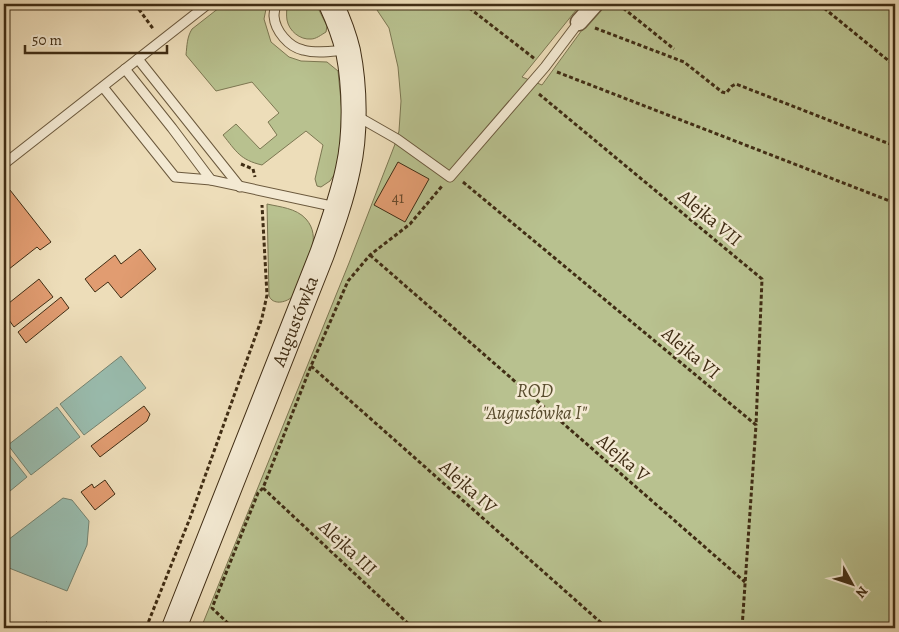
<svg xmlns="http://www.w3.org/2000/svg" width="899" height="632" font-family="Alegreya,serif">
<rect width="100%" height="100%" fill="#edddb9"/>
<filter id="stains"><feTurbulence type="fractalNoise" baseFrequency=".004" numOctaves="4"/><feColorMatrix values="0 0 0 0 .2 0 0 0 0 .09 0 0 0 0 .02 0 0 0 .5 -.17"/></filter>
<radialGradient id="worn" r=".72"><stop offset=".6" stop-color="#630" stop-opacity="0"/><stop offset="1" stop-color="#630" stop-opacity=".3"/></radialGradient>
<g fill="#b8c18f" stroke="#7c7752">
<path d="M224,4H267L264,19L271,42L289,57L301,61L327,62L338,71L342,112L340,143L336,172L330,181L321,187L317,186L315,179L323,145L306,131L262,165C240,160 236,151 223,135L236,124L260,149L277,135L268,122L279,113L252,82L216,91L186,55C187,45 187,37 192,29Z"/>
<path d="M287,4H316L327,26L326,32C321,35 316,39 311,39C300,40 289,31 287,20C286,15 287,9 287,4Z"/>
<polygon points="373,4 581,4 522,77 542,85 590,19 603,4 895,4 895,628 201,628 349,263 397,139 399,131 401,101 398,67 389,28"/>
<path d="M267,204C280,207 296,208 306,219C322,237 308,261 300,280C298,285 296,294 292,297C285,303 273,305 269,296Z"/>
</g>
<g fill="#99bcae" stroke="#758370">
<polygon points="121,356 146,388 84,435 60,404"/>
<polygon points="57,407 80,437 31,475 8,445"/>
<polygon points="4,448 27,477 4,496"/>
<polygon points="63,498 72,500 89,521 87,545 67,591 4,566 4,543"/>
</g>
<g fill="#e19c71" stroke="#402d14">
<polygon points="398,162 429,179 405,222 374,205"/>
<polygon points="10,190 51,242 40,250 37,247 4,273 4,196"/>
<polygon points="140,249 156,269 121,298 108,282 95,292 85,279 115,255 121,264"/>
<polygon points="39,279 53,297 14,327 4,313 4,307"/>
<polygon points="61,297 69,308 26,343 18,332"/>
<polygon points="144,406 150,414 147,421 100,457 91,446"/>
<polygon points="105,480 115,494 95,510 81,492 92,484 94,488"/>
<polygon points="46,622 61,628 43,628"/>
</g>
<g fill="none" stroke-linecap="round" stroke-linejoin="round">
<defs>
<g id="lane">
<path d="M276,4C275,8 274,12 274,16C275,31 289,47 303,50C317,54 333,51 347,50"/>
<polyline points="138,59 240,187"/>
<polyline points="125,69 172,128 211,180"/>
<polyline points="103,87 175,177 211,180 336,207"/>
<polyline points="355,115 397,139 450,177 545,67 579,22"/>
<polyline points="4,164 208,4"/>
</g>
<polyline id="street" points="579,22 595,4"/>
<g id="secondary">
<path id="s1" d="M174,628L322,254C332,226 342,198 348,169C356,134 355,86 348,51C344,34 338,19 331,4"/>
</g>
</defs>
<use href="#lane" stroke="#6b593d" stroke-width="11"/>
<use href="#street" stroke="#6b593d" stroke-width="19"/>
<use href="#secondary" stroke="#402d14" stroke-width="26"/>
<g stroke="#402d14" stroke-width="3" stroke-dasharray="4 2.5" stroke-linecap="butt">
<polyline points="135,4 154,30"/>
<polyline points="464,4 535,59"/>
<polyline points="618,4 674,49"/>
<polyline points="819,4 895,66"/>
<polyline points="595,28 684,62 722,92 726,93 732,86 736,84 895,146"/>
<polyline points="557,72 895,203"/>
<polyline points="539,94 762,279 756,425"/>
<polyline points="241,164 253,169 255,177"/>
<polyline points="463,182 756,425 742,628"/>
<polyline points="370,255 745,582"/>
<polyline points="311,366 607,628"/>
<polyline points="263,488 413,628"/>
<polyline points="146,628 190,518 262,318 267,295 262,205"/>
<polyline points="233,628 212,608 258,493 263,488 311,366 348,281 370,255 410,224 442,186"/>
</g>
<use href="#lane" stroke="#f3e9d2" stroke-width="9"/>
<use href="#street" stroke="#f3e9d2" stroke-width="16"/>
<use href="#secondary" stroke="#f3e9d2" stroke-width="24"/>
</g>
<g text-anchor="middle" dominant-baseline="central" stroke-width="5" stroke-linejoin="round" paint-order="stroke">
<g font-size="16" fill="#68492b">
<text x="398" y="198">41</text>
</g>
<g font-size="19" fill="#402d14" stroke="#f3e9d2">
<text transform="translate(710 218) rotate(40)">Alejka VII</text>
<text stroke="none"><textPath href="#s1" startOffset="330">Augustówka</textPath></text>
<text transform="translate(691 353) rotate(40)">Alejka VI</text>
<text transform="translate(623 458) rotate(41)">Alejka V</text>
<text transform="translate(468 487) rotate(42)">Alejka IV</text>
<text transform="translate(348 548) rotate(43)">Alejka III</text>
</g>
<g font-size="19" font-style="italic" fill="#584b2d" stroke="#f3e9d2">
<text x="535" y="391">ROD<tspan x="535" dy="22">"Augustówka I"</tspan></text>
</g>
</g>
<rect width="899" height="632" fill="none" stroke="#edddb9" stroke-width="20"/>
<rect x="5" y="5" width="889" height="622" fill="none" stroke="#402d14" stroke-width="2.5"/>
<rect x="10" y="10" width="879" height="612" fill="none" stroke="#402d14"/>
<g transform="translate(852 584) rotate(130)" stroke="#f3e9d2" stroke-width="4" paint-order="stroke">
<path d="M0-4L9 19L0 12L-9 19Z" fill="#402d14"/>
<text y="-8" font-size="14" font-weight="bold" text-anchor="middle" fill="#402d14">N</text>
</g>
<path d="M25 45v8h142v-8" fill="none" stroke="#402d14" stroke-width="2.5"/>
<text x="32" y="45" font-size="15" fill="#402d14" stroke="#f3e9d2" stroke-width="4" paint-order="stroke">50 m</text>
<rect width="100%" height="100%" filter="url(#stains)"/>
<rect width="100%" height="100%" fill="url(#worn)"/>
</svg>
